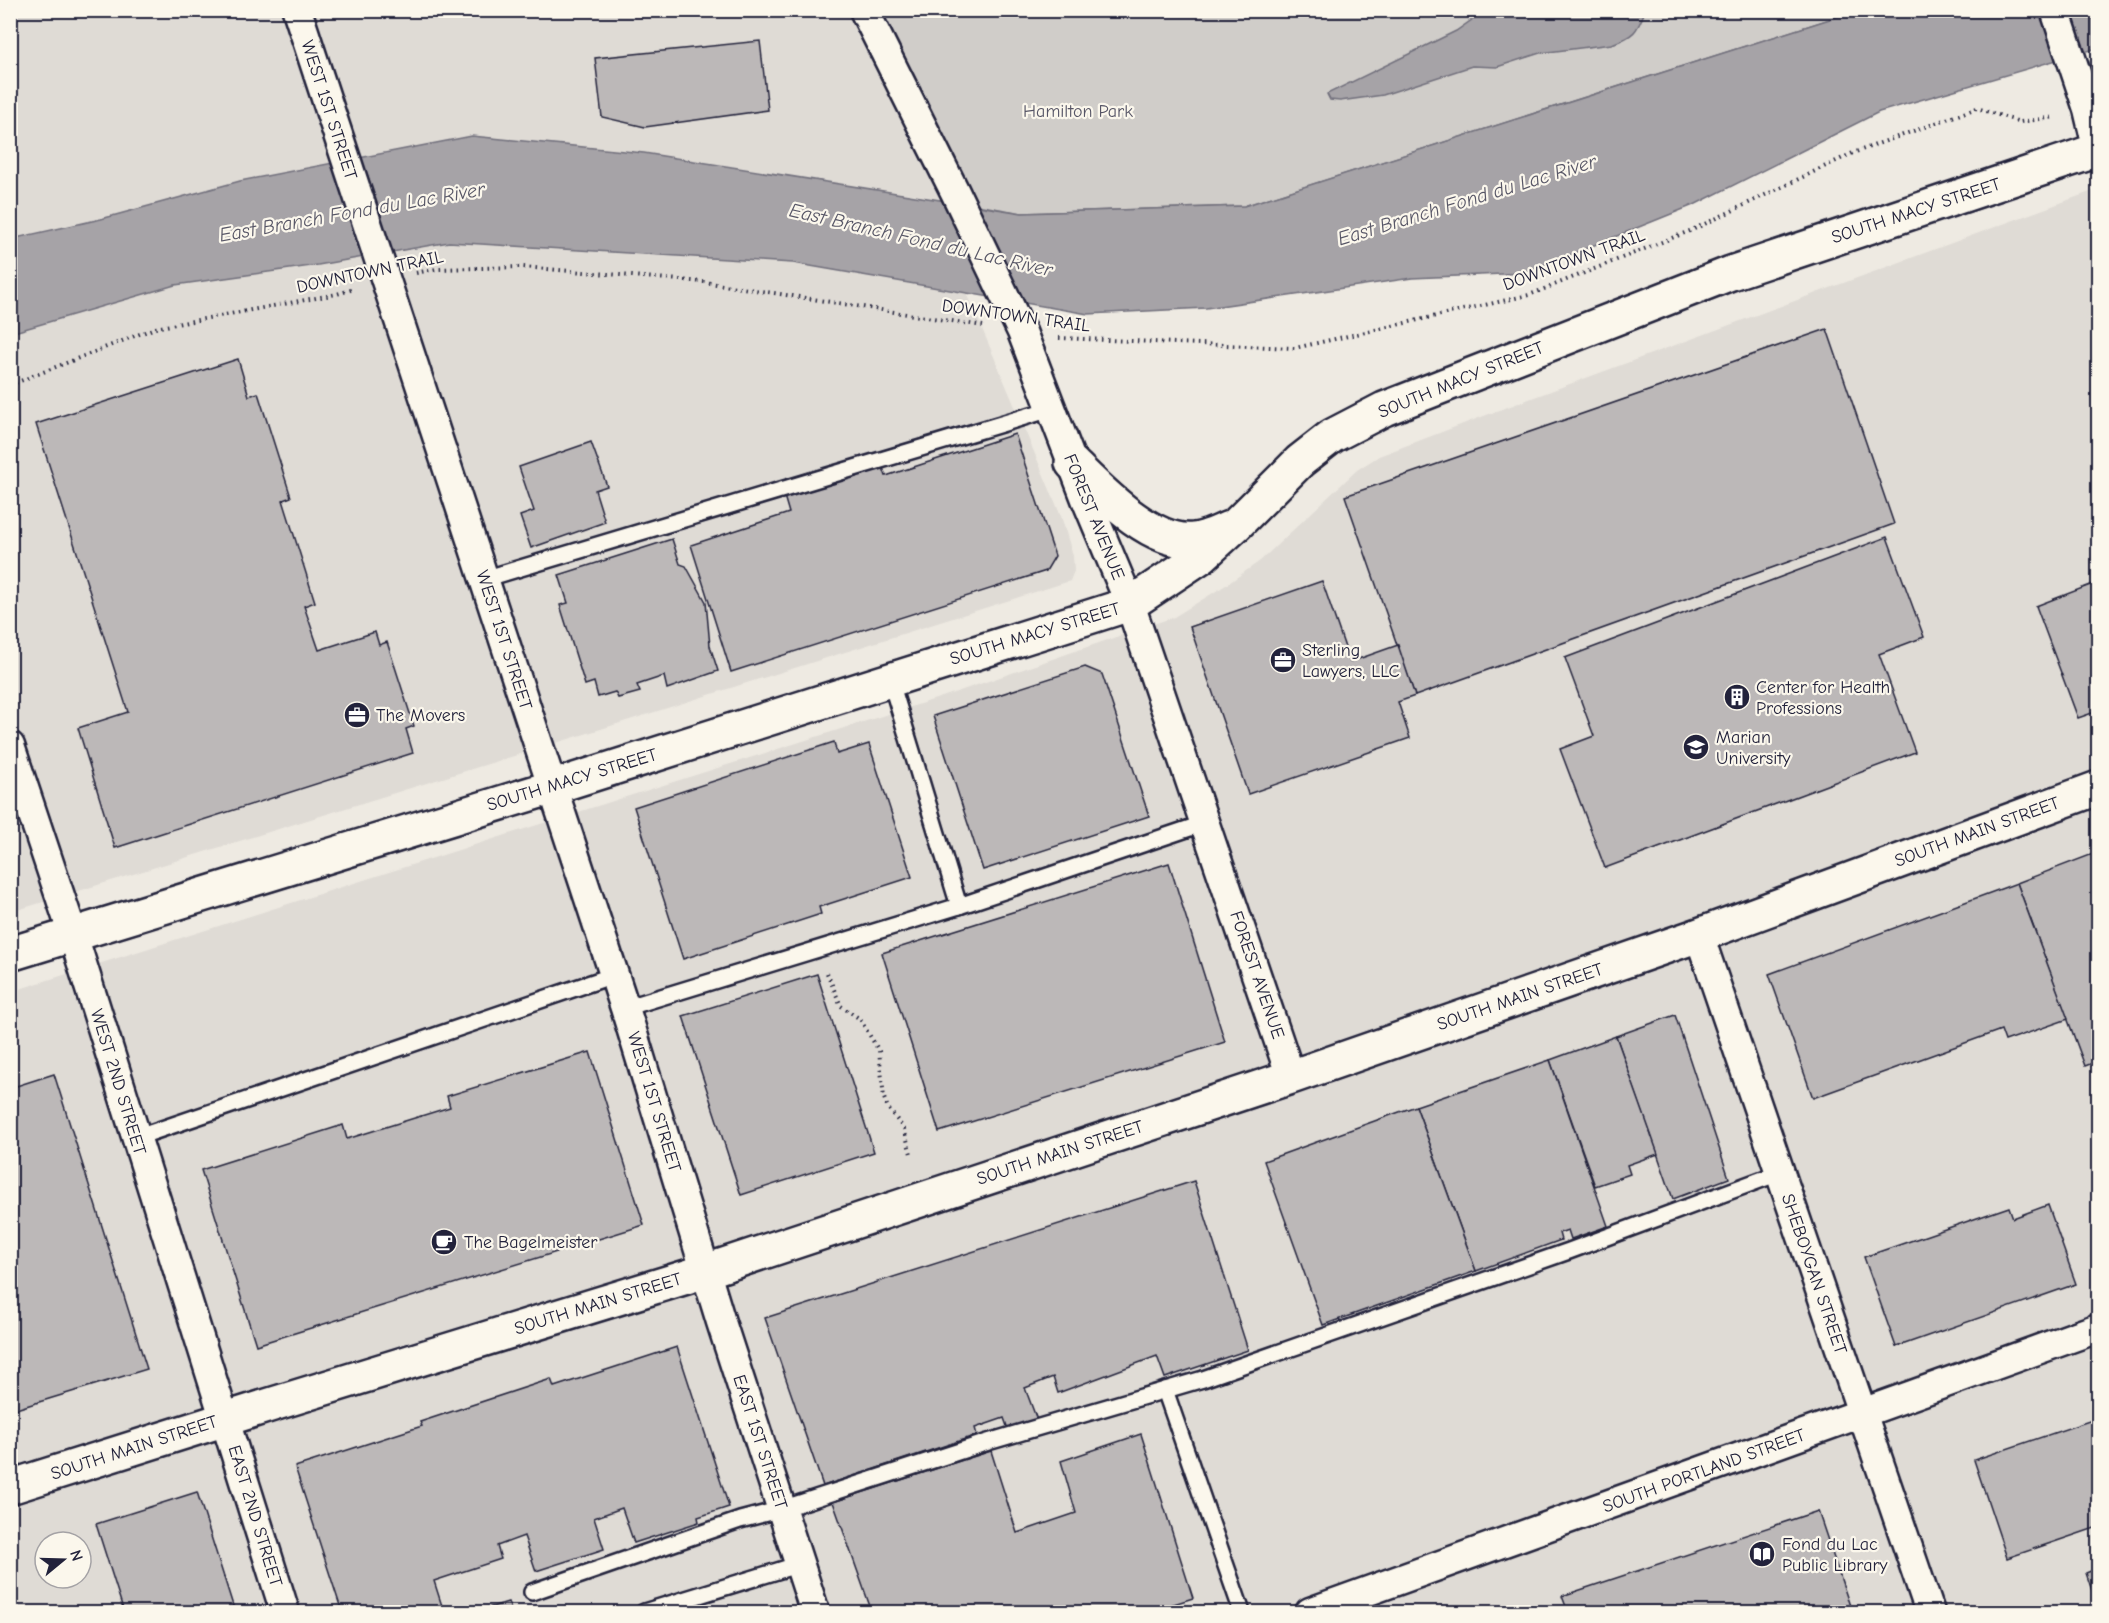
<svg xmlns="http://www.w3.org/2000/svg" width="2109" height="1623" font-family="'Comic Neue',sans-serif">
<rect width="100%" height="100%" fill="#eeeae2"/>
<filter id="ink" filterUnits="userSpaceOnUse"><feTurbulence type="fractalNoise" baseFrequency=".0167" numOctaves="2"/><feDisplacementMap in="SourceGraphic" scale="12" xChannelSelector="R" yChannelSelector="G"/><feConvolveMatrix kernelMatrix="1 2 1 2 8 2 1 2 1" color-interpolation-filters="sRGB"/></filter>
<g filter="url(#ink)">
<g fill="#dfdbd5" fill-rule="evenodd">
<polygon points="10,11 864,11 960,202 644,153 472,136 240,181 101,219 11,239"/>
<path d="M2098,189V1612H11L10,992L942,697L1174,617L1226,585L1260,561L1357,470L1379,456L1505,408ZM45,1542H81V1578H45Z"/>
<polygon points="449,242 793,263 967,293 1061,516 1073,556 1074,571 1070,581 601,729 11,912 11,333 175,285 318,265"/>
</g>
<polygon fill="#d0cdc9" stroke="#797882" stroke-width="1.5" points="864,11 1855,11 1244,206 1022,213 960,202"/>
<g fill="#a6a3a7" stroke="#716f7c" stroke-width="1.5">
<path d="M1481,10L1645,11C1637,32 1634,36 1612,44L1540,53L1497,67L1472,66L1383,95L1340,101L1330,100L1327,94L1456,31L1476,17Z"/>
<polygon points="1855,11 2098,11 2098,48 1879,112 1696,204 1525,273 1412,278 1206,308 1088,314 793,263 449,242 318,265 175,285 11,333 11,239 101,219 240,181 472,136 644,153 1022,213 1244,206"/>
</g>
<g fill="#bcb8b8" stroke="#22223b" stroke-width="1.5">
<polygon points="760,41 768,110 645,127 602,117 595,58"/>
<polygon points="1827,329 1894,524 1415,696 1345,496"/>
<polygon points="238,359 249,396 258,393 291,497 283,500 315,602 304,606 319,650 375,632 379,645 387,642 414,726 406,729 413,753 115,848 78,728 128,712 36,424"/>
<polygon points="1015,434 1055,556 1046,571 731,672 691,545 789,513 784,496 882,465 886,476"/>
<polygon points="591,442 607,486 595,490 605,522 531,548 520,516 534,511 519,467"/>
<polygon points="1887,537 1924,637 1879,654 1915,752 1605,868 1560,749 1594,736 1565,658"/>
<polygon points="672,539 680,564 686,566 706,602 710,646 718,671 667,689 664,676 637,685 640,692 618,698 615,692 598,697 594,682 585,685 560,605 568,603 559,575"/>
<polygon points="1322,581 1350,662 1398,645 1415,696 1398,702 1410,738 1248,794 1190,627"/>
<polygon points="2098,582 2098,711 2078,718 2036,606"/>
<polygon points="1085,667 1102,674 1149,816 983,870 933,716"/>
<polygon points="834,742 837,754 869,744 912,877 819,907 821,914 683,959 634,807"/>
<polygon points="2098,852 2098,1061 2085,1066 2017,883"/>
<polygon points="1169,863 1225,1042 939,1132 882,953"/>
<polygon points="2017,883 2068,1019 2005,1041 2001,1030 1813,1098 1769,974"/>
<polygon points="817,974 874,1152 741,1195 683,1016"/>
<polygon points="1675,1015 1729,1178 1673,1199 1616,1036"/>
<polygon points="1616,1036 1658,1154 1627,1165 1630,1174 1595,1186 1550,1060"/>
<polygon points="590,1052 644,1225 256,1345 201,1170 343,1125 347,1139 450,1107 447,1096"/>
<polygon points="1550,1060 1608,1226 1571,1239 1568,1230 1559,1233 1561,1240 1476,1271 1416,1106"/>
<polygon points="54,1074 147,1369 16,1409 10,1391 10,1088"/>
<polygon points="1416,1106 1476,1271 1323,1325 1264,1161"/>
<polygon points="1194,1181 1248,1350 1165,1378 1157,1356 1058,1393 1053,1377 1025,1388 1037,1420 1008,1429 1004,1418 975,1428 977,1435 823,1486 765,1318"/>
<polygon points="2048,1205 2076,1284 1896,1347 1864,1257 2009,1207 2013,1218"/>
<polygon points="677,1347 729,1507 698,1517 699,1522 634,1543 622,1508 594,1518 604,1549 536,1571 524,1536 497,1546 501,1559 434,1581 442,1606 421,1612 408,1612 406,1606 396,1609 397,1612 342,1612 295,1467 422,1426 420,1422 551,1379 554,1387"/>
<polygon points="2098,1418 2098,1527 2007,1558 1974,1460"/>
<polygon points="1141,1434 1193,1598 1148,1612 872,1612 833,1502 991,1451 1017,1533 1076,1513 1061,1461"/>
<polygon points="197,1492 235,1612 124,1612 96,1524"/>
<polygon points="1818,1511 1852,1612 1568,1612 1562,1596"/>
<polygon points="2098,1568 2098,1608 2086,1573"/>
<polygon points="508,1602 512,1612 475,1612"/>
</g>
<g fill="none" stroke-linecap="round" stroke-linejoin="round">
<defs>
<g id="lane">
<polyline points="484,579 1051,409"/>
<polyline points="890,679 959,906"/>
<polyline points="625,1008 959,906 1205,823"/>
<polyline points="135,1138 614,975"/>
<polyline points="1165,1390 1242,1612"/>
<polyline points="532,1592 740,1520 782,1509 988,1442 1203,1379 1569,1251 1779,1173"/>
<polyline points="644,1612 800,1564"/>
</g>
<g id="street">
<polyline points="297,10 625,1008 721,1322 815,1612"/>
<polyline points="864,10 955,192 1022,332 1086,499 1130,604 1291,1077"/>
<polyline points="2055,10 2088,109 2098,151"/>
<polyline points="10,746 73,935 285,1612"/>
<polyline points="1699,935 1930,1612"/>
<polyline points="1310,1612 2098,1328"/>
</g>
<g id="secondary">
<path d="M1072,463C1100,490 1151,545 1194,540C1205,539 1218,533 1229,528"/>
<polyline points="10,954 553,787 1130,604 1202,556 1236,525 1300,461 1332,436 1384,409 1731,273 2098,150"/>
<polyline points="10,1487 270,1405 706,1271 1291,1077 1699,935 2098,788"/>
</g>
</defs>
<use href="#lane" stroke="#22223b" stroke-width="20"/>
<use href="#street" stroke="#22223b" stroke-width="33"/>
<use href="#secondary" stroke="#22223b" stroke-width="38"/>
<g stroke="#22223b" stroke-width="4" stroke-dasharray="1.5 4.5" stroke-linecap="butt">
<polyline points="416,273 436,269 523,267 704,282 983,326"/>
<polyline points="1059,338 1295,348 1529,295 1692,230 1853,153 1977,108 2020,122 2055,117"/>
<polyline points="10,385 155,328 337,294 354,289"/>
<polyline points="827,973 841,1006 860,1019 879,1051 884,1098 888,1108 904,1129 911,1154"/>
</g>
<use href="#lane" stroke="#fbf7ec" stroke-width="15"/>
<use href="#street" stroke="#fbf7ec" stroke-width="28"/>
<use href="#secondary" stroke="#fbf7ec" stroke-width="33"/>
</g>
</g>
<defs>
<symbol id="office-disc" viewBox="-11 -11 22 22"><circle r="9.5" fill="#22223b" stroke="#fbf7ec"/><path d="M-6-3h4V-5.5h4V-3h4V5H-6ZM-1-4.5V-3h2v-1.5ZM-6 0V1H6V0Z" fill="#fff"/></symbol>
<symbol id="building-disc" viewBox="-11 -11 22 22"><circle r="9.5" fill="#22223b" stroke="#fbf7ec"/><path d="M-4-6H4V6H1V3H-1V6H-4ZM-2.5-4.3h1.7v1.8h-1.7ZM.8-4.3h1.7v1.8H.8ZM-2.5-1h1.7V.8h-1.7ZM.8-1h1.7V.8H.8Z" fill="#fff"/></symbol>
<symbol id="university-disc" viewBox="-11 -11 22 22"><circle r="9.5" fill="#22223b" stroke="#fbf7ec"/><path d="M0-5L7-2L0 1L-7-2ZM-4 1L0 2.5L4 1V4Q0 6-4 4Z" fill="#fff"/></symbol>
<symbol id="cafe-disc" viewBox="-11 -11 22 22"><circle r="9.5" fill="#22223b" stroke="#fbf7ec"/><path d="M-5.5-4.5H6V0H3Q3 3.5 0 3.5H-2.5Q-5.5 3.5-5.5 0ZM3-3.2v2h1.7v-2ZM-6 4.5H4V6H-6Z" fill="#fff"/></symbol>
<symbol id="library-disc" viewBox="-11 -11 22 22"><circle r="9.5" fill="#22223b" stroke="#fbf7ec"/><path d="M-6-4Q-3-5.5-.7-3.5V5Q-3 3-6 4ZM6-4Q3-5.5 .7-3.5V5Q3 3 6 4Z" fill="#fff"/></symbol>
</defs>
<g fill-rule="evenodd">
<use href="#office-disc" x="1268" y="645" width="30" height="30"/>
<use href="#building-disc" x="1722" y="682" width="30" height="30"/>
<use href="#office-disc" x="342" y="700" width="30" height="30"/>
<use href="#university-disc" x="1681" y="732" width="30" height="30"/>
<use href="#cafe-disc" x="429" y="1227" width="30" height="30"/>
<use href="#library-disc" x="1747" y="1539" width="30" height="30"/>
</g>
<g text-anchor="middle" dominant-baseline="central" stroke-width="4.5" stroke-linejoin="round" paint-order="stroke">
<g font-size="18" fill="#22223b" stroke="#fbf7ec">
<text transform="translate(329 110) rotate(72)">WEST 1ST STREET</text>
<text transform="translate(1916 211) rotate(-18)">SOUTH MACY STREET</text>
<text transform="translate(1574 260) rotate(-20)">DOWNTOWN TRAIL</text>
<text transform="translate(370 272) rotate(-12)">DOWNTOWN TRAIL</text>
<text transform="translate(1016 316) rotate(8)">DOWNTOWN TRAIL</text>
<text transform="translate(1461 380) rotate(-22)">SOUTH MACY STREET</text>
<text transform="translate(1094 517) rotate(68)">FOREST AVENUE</text>
<text transform="translate(1035 634) rotate(-17)">SOUTH MACY STREET</text>
<text transform="translate(504 640) rotate(72)">WEST 1ST STREET</text>
<text transform="translate(572 780) rotate(-17)">SOUTH MACY STREET</text>
<text transform="translate(1977 832) rotate(-20)">SOUTH MAIN STREET</text>
<text transform="translate(1257 975) rotate(71)">FOREST AVENUE</text>
<text transform="translate(1520 997) rotate(-19)">SOUTH MAIN STREET</text>
<text transform="translate(118 1082) rotate(73)">WEST 2ND STREET</text>
<text transform="translate(654 1102) rotate(73)">WEST 1ST STREET</text>
<text transform="translate(1060 1153) rotate(-18)">SOUTH MAIN STREET</text>
<text transform="translate(1814 1274) rotate(71)">SHEBOYGAN STREET</text>
<text transform="translate(598 1304) rotate(-17)">SOUTH MAIN STREET</text>
<text transform="translate(760 1442) rotate(72)">EAST 1ST STREET</text>
<text transform="translate(134 1448) rotate(-18)">SOUTH MAIN STREET</text>
<text transform="translate(1704 1471) rotate(-20)">SOUTH PORTLAND STREET</text>
<text transform="translate(255 1516) rotate(73)">EAST 2ND STREET</text>
</g>
<g font-size="18" fill="#565566" stroke="#fbf7ec">
<text x="1078" y="111">Hamilton Park</text>
</g>
<g font-size="18" fill="#22223b" stroke="#fbf7ec" text-anchor="start">
<text x="1302" y="650">Sterling<tspan x="1302" dy="21">Lawyers, LLC</tspan></text>
<text x="1756" y="687">Center for Health<tspan x="1756" dy="21">Professions</tspan></text>
<text x="376" y="715">The Movers</text>
<text x="1716" y="737">Marian<tspan x="1716" dy="21">University</tspan></text>
<text x="464" y="1242">The Bagelmeister</text>
<text x="1782" y="1544">Fond du Lac<tspan x="1782" dy="21">Public Library</tspan></text>
</g>
<g font-size="20" font-style="italic" fill="#575666" stroke="#fbf7ec">
<text transform="translate(1467 200) rotate(-17)">East Branch Fond du Lac River</text>
<text transform="translate(352 212) rotate(-10)">East Branch Fond du Lac River</text>
<text transform="translate(921 240) rotate(13)">East Branch Fond du Lac River</text>
</g>
</g>
<rect width="2109" height="1623" fill="none" stroke="#fbf7ec" stroke-width="36"/>
<rect x="18" y="18" width="2073" height="1587" fill="none" stroke="#22223b" stroke-width="2" filter="url(#ink)"/>
<g transform="translate(63 1560) rotate(71)"><circle r="28" fill="#fbf7ec" stroke="#a4a2a5" stroke-width="1.5"/>
<path d="M0-4.5L10 22L0 15L-10 22Z" fill="#22223b"/>
<text y="-9" font-size="16" font-weight="bold" text-anchor="middle" fill="#22223b">N</text>
</g>
</svg>
